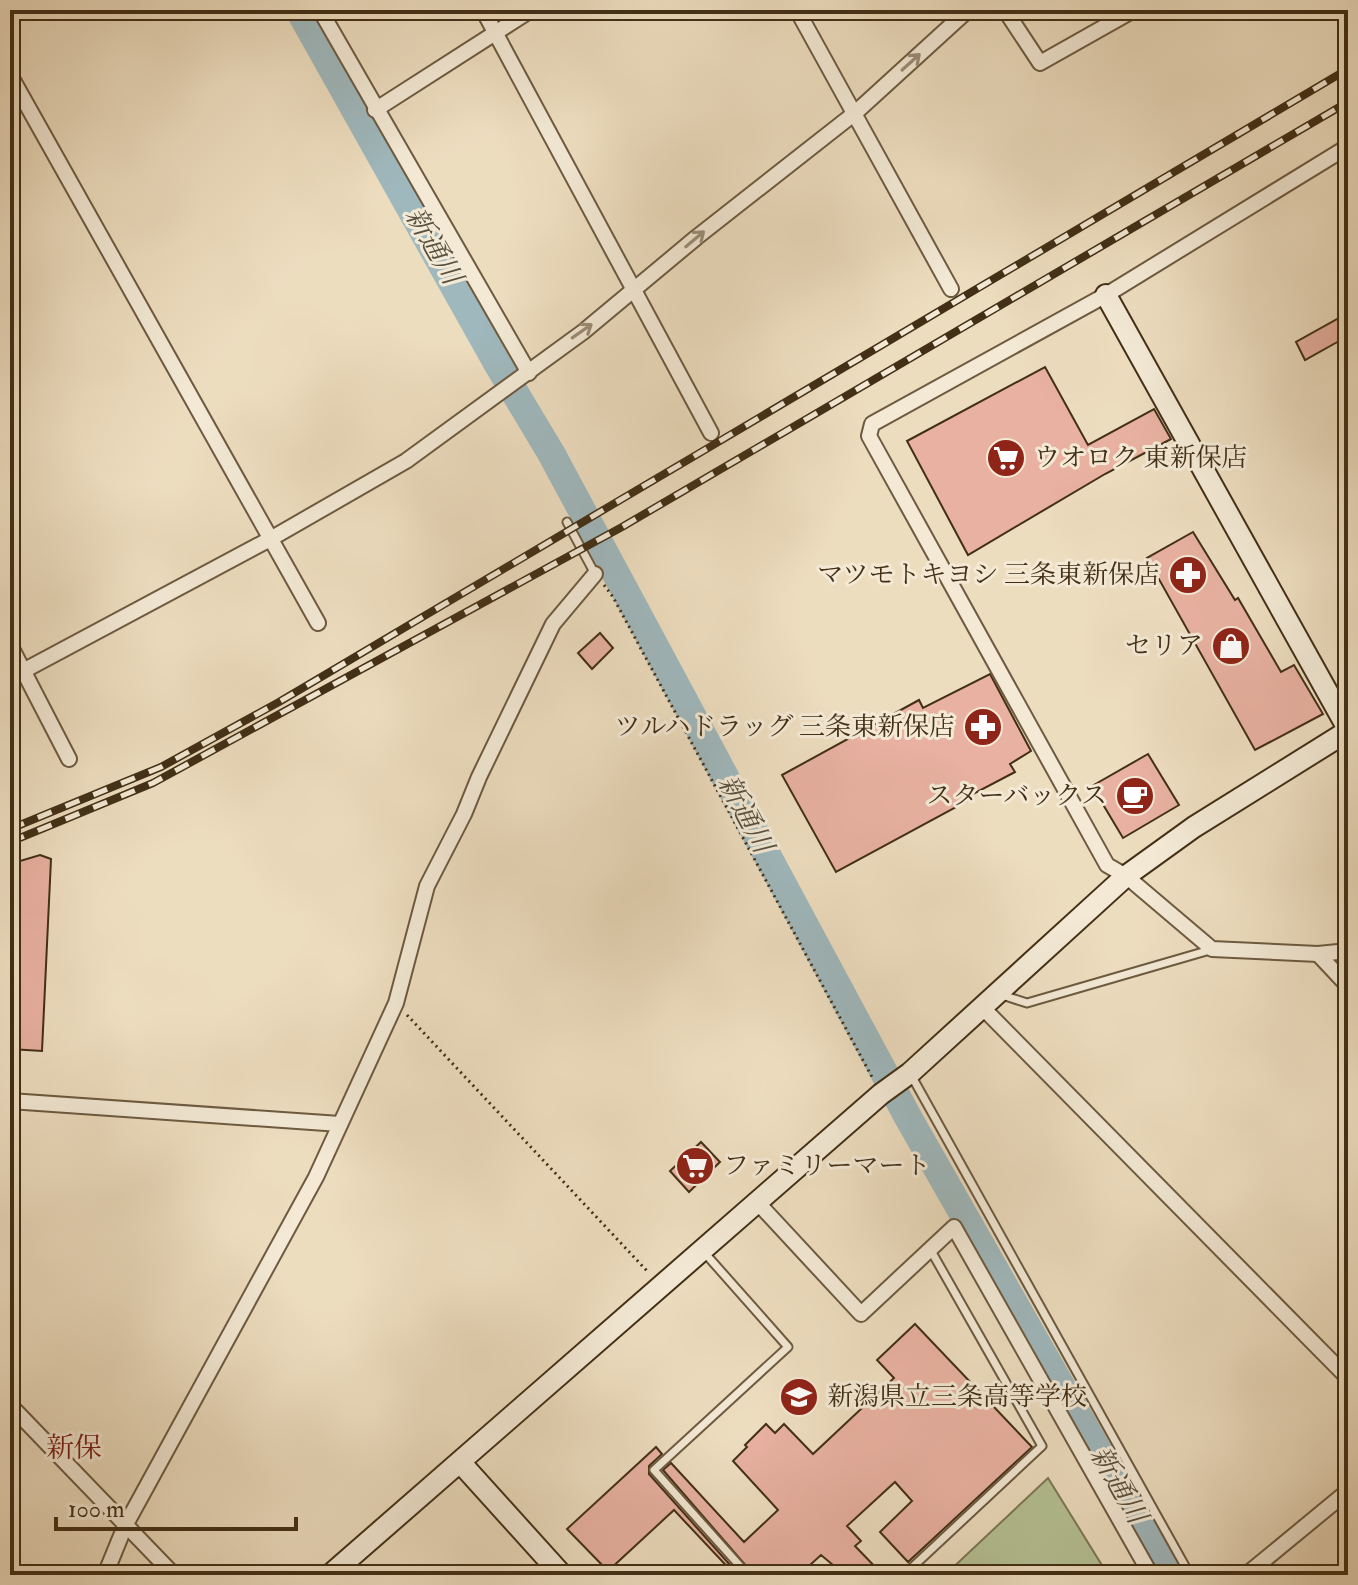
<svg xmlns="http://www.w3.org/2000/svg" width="1358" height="1585" font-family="'IM FELL Double Pica','Noto Serif JP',serif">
<rect width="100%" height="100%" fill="#edddbf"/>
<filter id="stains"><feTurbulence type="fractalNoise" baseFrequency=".0025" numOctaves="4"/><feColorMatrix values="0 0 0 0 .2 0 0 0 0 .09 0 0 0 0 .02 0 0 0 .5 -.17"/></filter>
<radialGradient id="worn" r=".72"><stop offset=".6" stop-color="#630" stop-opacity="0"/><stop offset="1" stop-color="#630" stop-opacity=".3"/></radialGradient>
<polygon fill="#b5c295" stroke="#7c7856" stroke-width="2" points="1048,1478 1108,1575 945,1575"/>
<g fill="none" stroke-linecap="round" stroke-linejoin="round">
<polyline stroke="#9fb8bd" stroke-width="28" points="299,10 497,363 551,453 909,1119 1169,1575"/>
</g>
<g fill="#e8b1a1" stroke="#422f16" stroke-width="2">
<polygon points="1348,313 1348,336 1305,360 1296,342"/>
<polygon points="1045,367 1088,445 1154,409 1171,439 1105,474 968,555 907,441"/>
<polygon points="1193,532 1235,600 1238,598 1281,672 1294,665 1323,714 1255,750 1147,558"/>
<polygon points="600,633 613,648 592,669 578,653"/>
<polygon points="990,674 1031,751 1010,764 1015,772 971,795 973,798 836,872 782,775 919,700 923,708"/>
<polygon points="1148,754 1179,805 1123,838 1092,786"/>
<polygon points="40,855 51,859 42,1051 10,1049 10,864"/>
<polygon points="701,1142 720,1162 689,1192 670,1171"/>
<polygon points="915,1324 1032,1447 908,1562 880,1532 912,1501 895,1482 847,1526 861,1541 855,1546 883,1575 845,1575 821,1555 799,1575 754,1575 663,1470 671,1463 744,1542 778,1510 733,1461 747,1447 745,1445 766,1424 775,1433 784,1424 813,1454 894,1378 877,1360"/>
<polygon points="656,1447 662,1454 649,1466 649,1474 739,1575 735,1575 674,1510 608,1571 567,1529"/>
</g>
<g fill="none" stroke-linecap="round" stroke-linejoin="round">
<defs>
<g id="lane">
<polyline points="567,522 595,574"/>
<polyline points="999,994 1027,1003 1210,950"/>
<polyline points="911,1075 1190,1575"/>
<polyline points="703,1251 788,1347 654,1470 748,1575"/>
<polyline points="904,1575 1042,1446 930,1249"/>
</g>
<g id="street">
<polyline points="320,10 529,373"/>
<polyline points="483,10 711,433"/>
<polyline points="797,10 951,289"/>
<polyline points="1005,10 1040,63 1134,10"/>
<polyline points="10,75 318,623"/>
<polyline points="375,110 531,10"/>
<polyline points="1348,156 1344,149 1106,295 872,424 869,436 1107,865 1126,876 1212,949 1318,954 1348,951"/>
<polyline points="10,645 69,759"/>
<polyline points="10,678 272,538 406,461 583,332 697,237 855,113 968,10"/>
<polyline points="1318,954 1348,986"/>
<polyline points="981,1006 1348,1378"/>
<polyline points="10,1101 340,1124"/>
<polyline points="758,1203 861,1314 954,1227 1151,1575"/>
<polyline points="10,1405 174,1575"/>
<polyline points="105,1575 125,1526 316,1177 396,1003 427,886 464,814 479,777 553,624 595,574"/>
<polyline points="1246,1575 1348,1491"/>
</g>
<g id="secondary">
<polyline points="1106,295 1348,729"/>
<polyline points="460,1462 562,1575"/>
<polyline points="330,1575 881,1094 910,1073 1126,876 1194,827 1348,731"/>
</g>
</defs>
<use href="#lane" stroke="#6d5a40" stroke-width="11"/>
<use href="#street" stroke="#6d5a40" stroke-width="18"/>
<use href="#secondary" stroke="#422f16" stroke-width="24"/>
<g stroke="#422f16" stroke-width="3" stroke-dasharray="2 4" stroke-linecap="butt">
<polyline points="604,585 613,597 872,1077"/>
<polyline points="407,1015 648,1272"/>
</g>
<use href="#lane" stroke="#f3e9d5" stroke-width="7"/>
<use href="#street" stroke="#f3e9d5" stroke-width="14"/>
<use href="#secondary" stroke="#f3e9d5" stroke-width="20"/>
<defs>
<g id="rail">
<polyline points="10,829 161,767 279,702 1348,69"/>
<polyline points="10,842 153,783 622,527 1348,102"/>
</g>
</defs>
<use href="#rail" stroke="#422f16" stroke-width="8"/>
<use href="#rail" stroke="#f3e9d5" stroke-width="5" stroke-dasharray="15" stroke-linecap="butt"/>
</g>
<defs><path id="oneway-shaft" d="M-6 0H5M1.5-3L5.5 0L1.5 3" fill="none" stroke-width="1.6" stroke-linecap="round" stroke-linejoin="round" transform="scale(2)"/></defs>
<g stroke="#9a8c76">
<use href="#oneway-shaft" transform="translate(911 62) rotate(-42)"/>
<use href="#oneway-shaft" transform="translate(695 239) rotate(-40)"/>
<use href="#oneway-shaft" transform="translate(582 331) rotate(-35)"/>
</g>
<defs>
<symbol id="supermarket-disc" viewBox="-11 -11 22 22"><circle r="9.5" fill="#8f2418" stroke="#f3e9d5"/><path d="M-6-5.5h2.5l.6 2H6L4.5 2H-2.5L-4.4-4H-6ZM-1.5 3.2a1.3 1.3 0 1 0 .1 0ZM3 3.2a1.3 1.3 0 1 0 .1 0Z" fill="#fff"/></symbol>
<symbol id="pharmacy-disc" viewBox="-11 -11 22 22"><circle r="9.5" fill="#8f2418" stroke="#f3e9d5"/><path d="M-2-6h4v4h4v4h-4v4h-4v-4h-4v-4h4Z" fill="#fff"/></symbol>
<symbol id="shop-disc" viewBox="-11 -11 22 22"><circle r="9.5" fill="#8f2418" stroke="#f3e9d5"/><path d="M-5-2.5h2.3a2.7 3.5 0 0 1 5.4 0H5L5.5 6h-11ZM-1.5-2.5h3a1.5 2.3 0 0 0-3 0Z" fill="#fff"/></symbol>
<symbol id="cafe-disc" viewBox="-11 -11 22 22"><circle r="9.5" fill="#8f2418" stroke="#f3e9d5"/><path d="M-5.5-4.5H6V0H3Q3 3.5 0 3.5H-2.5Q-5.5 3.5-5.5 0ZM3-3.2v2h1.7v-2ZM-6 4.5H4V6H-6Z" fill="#fff"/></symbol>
<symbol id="school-disc" viewBox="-11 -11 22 22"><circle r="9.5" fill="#8f2418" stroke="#f3e9d5"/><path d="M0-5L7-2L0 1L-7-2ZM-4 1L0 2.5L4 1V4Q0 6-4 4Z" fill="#fff"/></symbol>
</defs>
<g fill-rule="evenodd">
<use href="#supermarket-disc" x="984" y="436" width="44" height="44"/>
<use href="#pharmacy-disc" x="1166" y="553" width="44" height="44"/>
<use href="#shop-disc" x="1209" y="624" width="44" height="44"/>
<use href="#pharmacy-disc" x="961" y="705" width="44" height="44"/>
<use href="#cafe-disc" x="1113" y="774" width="44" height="44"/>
<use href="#supermarket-disc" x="673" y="1144" width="44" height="44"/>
<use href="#school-disc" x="777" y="1375" width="44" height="44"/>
</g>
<g text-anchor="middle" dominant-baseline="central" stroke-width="6" stroke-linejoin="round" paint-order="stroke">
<g font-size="26" fill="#422f16" stroke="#f3e9d5" text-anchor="end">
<text x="1034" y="458" text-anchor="start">ウオロク 東新保店</text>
<text x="1160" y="575">マツモトキヨシ 三条東新保店</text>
<text x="1203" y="646">セリア</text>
<text x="955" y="727">ツルハドラッグ 三条東新保店</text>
<text x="1107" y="796">スターバックス</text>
<text x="723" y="1166" text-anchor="start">ファミリーマート</text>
<text x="827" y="1397" text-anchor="start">新潟県立三条高等学校</text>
</g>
<g font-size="28" font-style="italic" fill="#595140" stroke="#f3e9d5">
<text transform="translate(433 246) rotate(60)">新通川</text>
<text transform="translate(745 814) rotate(62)">新通川</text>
<text transform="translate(1118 1485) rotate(60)">新通川</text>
</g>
<g font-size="28" fill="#7a1f14" stroke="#f3e9d5">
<text x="74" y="1448">新保</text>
</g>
</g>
<rect width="1358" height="1585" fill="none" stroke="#edddbf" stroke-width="40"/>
<rect x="12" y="12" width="1334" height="1561" fill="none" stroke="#422f16" stroke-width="4"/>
<rect x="20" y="20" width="1318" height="1545" fill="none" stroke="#422f16" stroke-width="2"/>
<path d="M56 1517v12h240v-12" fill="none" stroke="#422f16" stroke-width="4"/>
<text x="68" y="1517" font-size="24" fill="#422f16" stroke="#f3e9d5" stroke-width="6" paint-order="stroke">100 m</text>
<rect width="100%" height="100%" filter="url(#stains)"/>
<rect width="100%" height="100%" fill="url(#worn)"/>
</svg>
